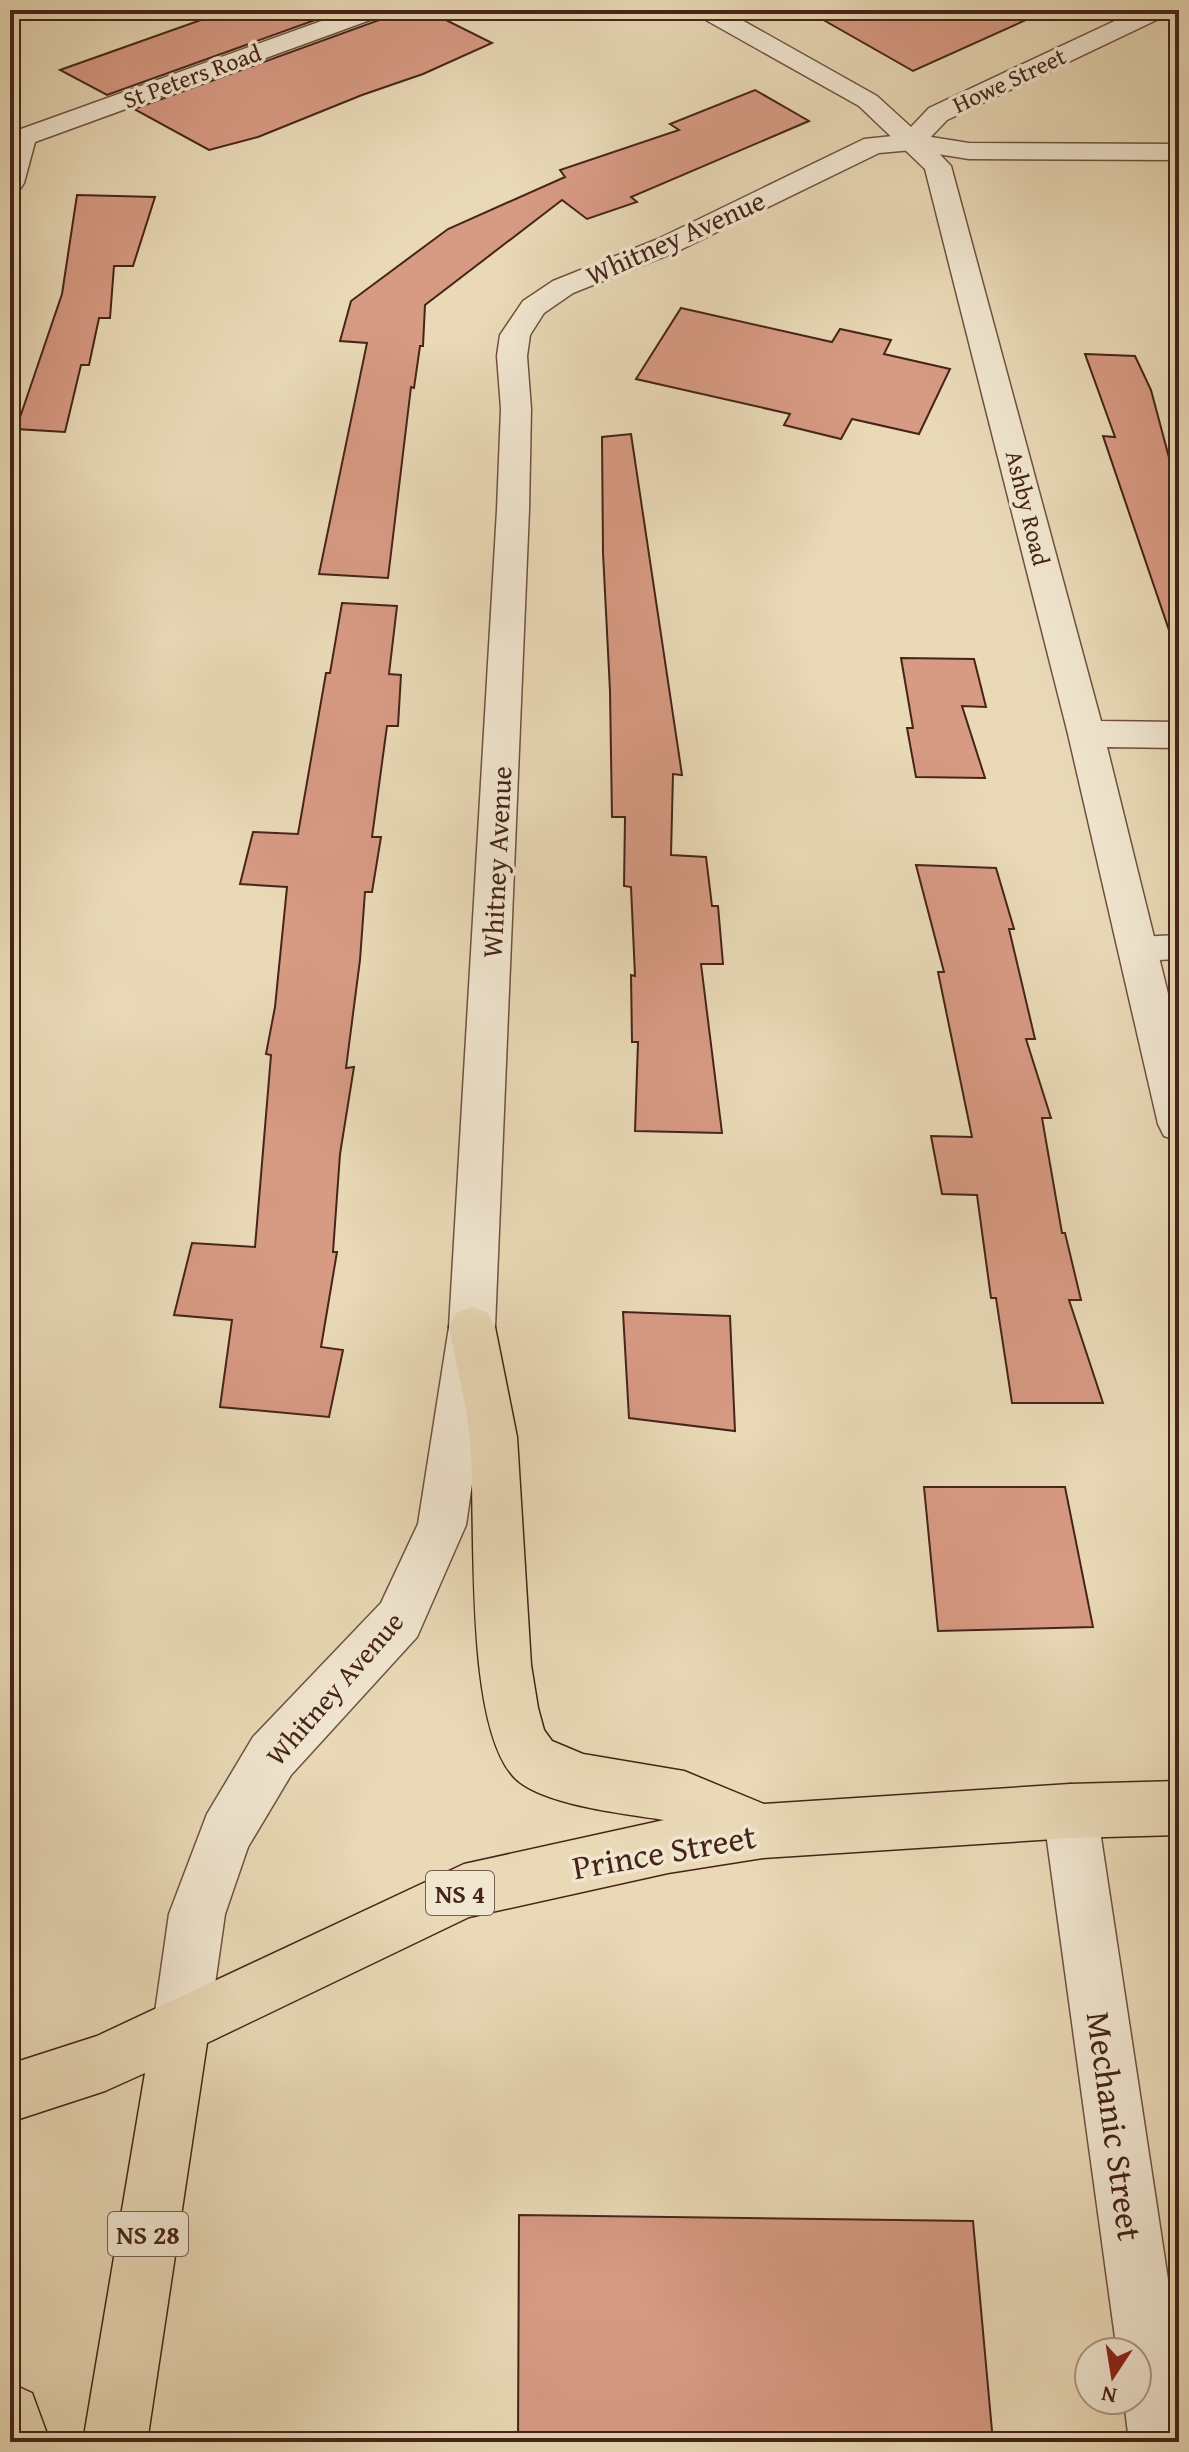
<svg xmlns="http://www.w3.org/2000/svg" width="1189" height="2452" font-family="'Gentium Book Plus',serif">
<rect width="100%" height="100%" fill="#e9d9b6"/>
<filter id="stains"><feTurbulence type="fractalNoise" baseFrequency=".0025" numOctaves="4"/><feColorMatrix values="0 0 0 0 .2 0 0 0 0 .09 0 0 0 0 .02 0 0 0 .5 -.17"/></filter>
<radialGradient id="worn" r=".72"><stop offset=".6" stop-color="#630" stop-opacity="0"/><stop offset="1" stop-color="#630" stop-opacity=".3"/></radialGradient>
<g fill="#d79a83" stroke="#462418" stroke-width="2">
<polygon points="229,10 343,10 107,95 60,70"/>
<polygon points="390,10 426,10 492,43 423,74 362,95 258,137 209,150 134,109 385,18"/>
<polygon points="806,10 1048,10 913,71"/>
<polygon points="755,90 809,121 631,197 637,202 587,219 562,200 425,305 423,346 420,346 414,388 411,387 388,578 319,574 367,343 340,341 351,301 448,229 565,177 560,170 679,130 670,124"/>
<polygon points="77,195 155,197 133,266 114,266 110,318 99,318 89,365 81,365 65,432 16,429 62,294"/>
<polygon points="681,308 832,342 840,329 891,340 884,354 950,369 919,434 852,419 841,439 784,425 790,414 636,379"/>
<polygon points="1085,354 1135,356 1151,390 1179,495 1179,634 1171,636 1103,436 1115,437"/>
<polygon points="631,434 682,775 673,774 671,855 706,857 712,906 718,906 723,964 701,964 722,1133 635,1131 638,1042 632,1042 631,975 635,976 631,887 624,886 625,817 612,817 610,691 603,553 602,437"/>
<polygon points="342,603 397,606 389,674 401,675 398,726 387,726 372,837 381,837 372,892 365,892 360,960 346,1068 354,1067 340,1154 333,1252 337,1252 321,1347 343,1350 329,1417 220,1407 232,1320 174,1315 192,1243 255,1247 271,1055 266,1054 275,1007 287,887 240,884 253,832 298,834 326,673 330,673"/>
<polygon points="901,658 974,659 986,707 962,706 985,778 916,777 907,728 913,728"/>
<polygon points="916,865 996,868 1014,929 1009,929 1035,1039 1026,1039 1051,1118 1042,1118 1062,1233 1065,1233 1081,1300 1069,1300 1103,1403 1012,1403 996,1298 991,1298 977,1195 942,1194 931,1136 972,1137 938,972 944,972"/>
<polygon points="623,1312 730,1316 735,1431 629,1418"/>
<polygon points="924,1487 1065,1487 1093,1627 938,1631"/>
<polygon points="519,2215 973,2221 993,2442 518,2442"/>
</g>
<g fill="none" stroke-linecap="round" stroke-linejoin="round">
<defs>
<polygon id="service" points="1179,935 1179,959 1137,961 1126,958 1121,949 1126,940 1137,937"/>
<g id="minor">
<polygon points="352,10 387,10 384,15 35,142 24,183 20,189 10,191 10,133"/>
<polygon points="694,10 724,10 877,96 911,127 929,108 1138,10 1170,10 1167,15 947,120 927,141 951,166 1101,721 1179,722 1179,748 1107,747 1179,1038 1179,1141 1164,1136 1158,1124 1068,734 925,169 859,106 697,15"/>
<polygon points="1070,1784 1089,1792 1097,1811 1179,2352 1179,2442 1129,2442 1124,2400 1137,2400 1137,2352 1117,2352 1043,1811 1051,1792"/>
</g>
<polygon id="tertiary" points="912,134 969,143 1179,144 1179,160 969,159 912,150 879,153 678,251 573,293 544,313 530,335 527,356 531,409 529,510 495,1327 466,1525 417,1637 291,1775 248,1847 225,1914 209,2026 201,2046 181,2054 161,2046 153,2026 169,1914 207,1814 253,1737 381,1603 418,1524 449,1327 497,510 501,409 497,356 500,335 523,301 553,281 658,239 864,139"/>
<g id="primary">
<path d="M472,1307L488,1313L495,1327L517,1437L531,1665L538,1708L544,1730L552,1741L583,1754L684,1771L764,1804L1070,1784L1179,1781V1835L1070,1838L763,1858L668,1873L469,1917L207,2043L147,2442H83L145,2073L105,2091L10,2122V2064L97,2036L464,1864L664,1820C627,1814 538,1805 513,1776C463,1719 477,1520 470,1441C467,1403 456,1365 449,1327L456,1313Z"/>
<polygon points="10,2383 32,2393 50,2442 10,2442"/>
</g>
</defs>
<use href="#service" stroke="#6f5140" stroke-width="3"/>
<use href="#minor" stroke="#6f5140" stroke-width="3"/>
<use href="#tertiary" stroke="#6f5140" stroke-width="3"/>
<use href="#primary" stroke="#462418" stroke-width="3"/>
<use href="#service" fill="#f1e6d0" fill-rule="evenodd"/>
<use href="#minor" fill="#f1e6d0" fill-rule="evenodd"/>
<use href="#tertiary" fill="#f1e6d0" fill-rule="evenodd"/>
<use href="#primary" fill="#e9d9b6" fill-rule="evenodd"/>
</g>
<g text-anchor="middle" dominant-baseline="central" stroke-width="7" stroke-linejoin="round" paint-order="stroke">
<g font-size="24" fill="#462418" stroke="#f1e6d0">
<text transform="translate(192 76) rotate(-20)">St Peters Road</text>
<text transform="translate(1009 80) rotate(-25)">Howe Street</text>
<text transform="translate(1028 508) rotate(76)">Ashby Road</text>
</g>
<g fill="#f1e6d0" stroke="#795e4f" stroke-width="2">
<rect x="426" y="1871" width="68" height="44" rx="6"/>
<rect x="108" y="2212" width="80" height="44" rx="6"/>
</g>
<g font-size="26" font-weight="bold" fill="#462418">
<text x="460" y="1893">NS 4</text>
<text x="148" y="2234">NS 28</text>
</g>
<g font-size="28" fill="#462418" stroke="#f1e6d0">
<text transform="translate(675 237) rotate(-24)">Whitney Avenue</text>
<text transform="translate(496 862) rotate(-87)">Whitney Avenue</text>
<text transform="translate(334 1688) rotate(-49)">Whitney Avenue</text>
</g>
<g font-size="34" fill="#462418" stroke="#f1e6d0">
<text transform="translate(664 1851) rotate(-10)">Prince Street</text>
<text transform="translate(1115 2126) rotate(82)">Mechanic Street</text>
</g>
</g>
<rect width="1189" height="2452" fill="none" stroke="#e9d9b6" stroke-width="40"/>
<rect x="12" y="12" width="1165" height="2428" fill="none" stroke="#462418" stroke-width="4"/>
<rect x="20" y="20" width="1149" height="2412" fill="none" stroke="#462418" stroke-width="2"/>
<g transform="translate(1113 2376) rotate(192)"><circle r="38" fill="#f1e6d0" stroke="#ad9886" stroke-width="2"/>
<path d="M0-6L14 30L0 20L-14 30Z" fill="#8f2418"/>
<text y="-12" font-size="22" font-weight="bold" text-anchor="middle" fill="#462418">N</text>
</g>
<rect width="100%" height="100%" filter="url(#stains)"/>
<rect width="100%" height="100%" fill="url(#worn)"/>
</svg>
